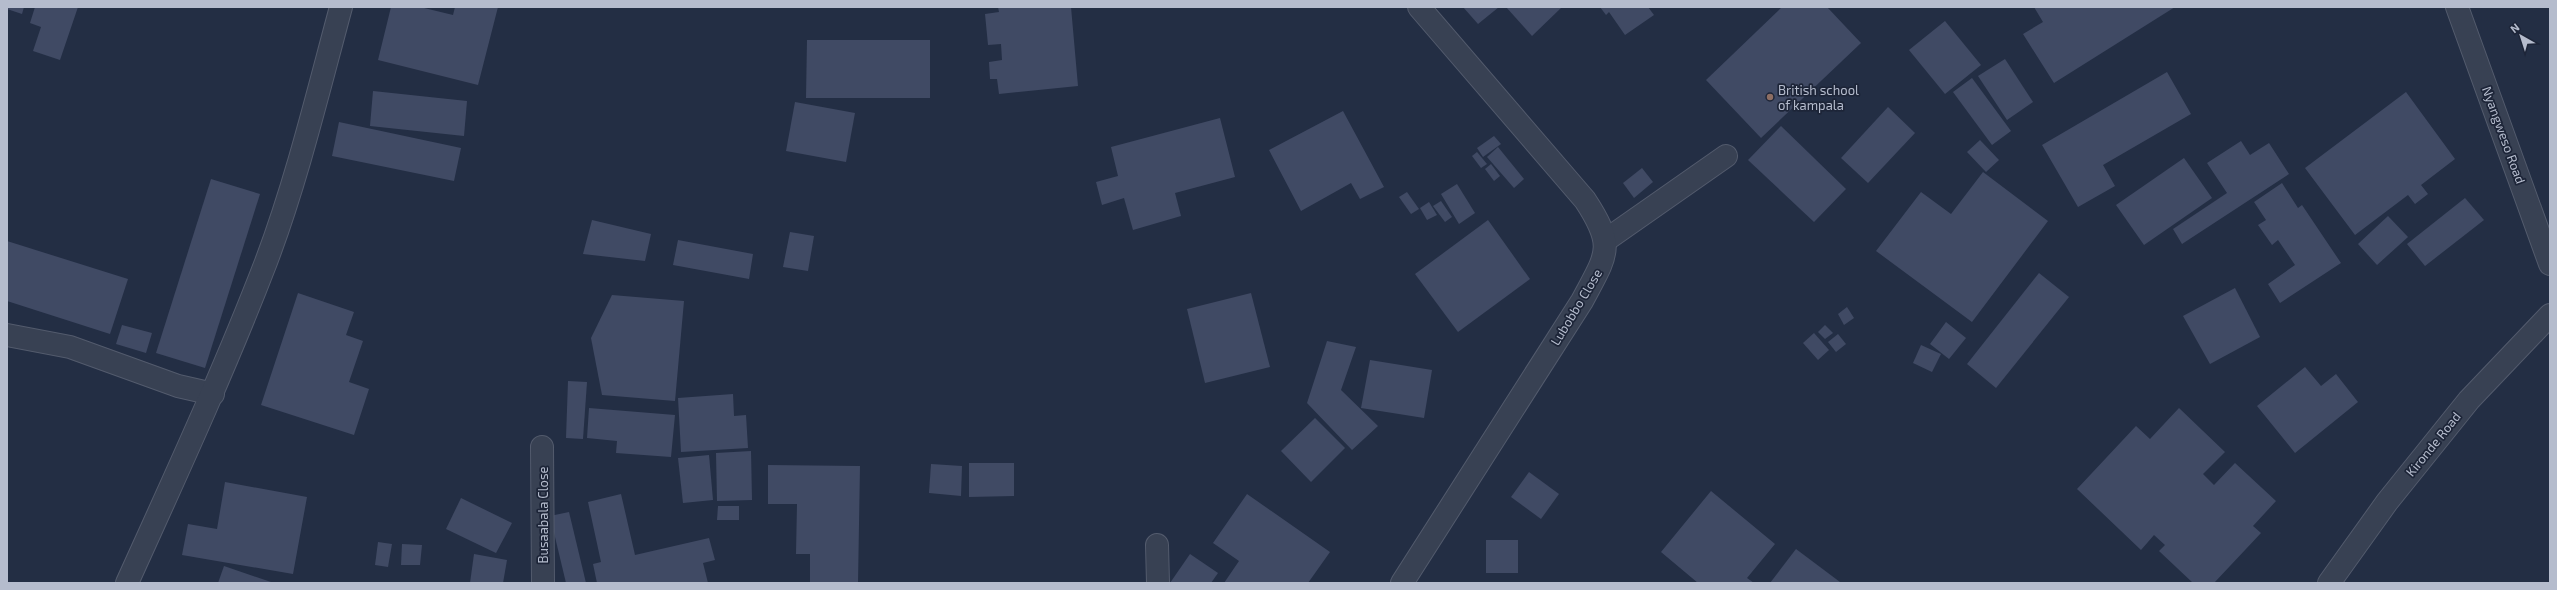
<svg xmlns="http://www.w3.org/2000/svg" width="2557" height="590" font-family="'Exo 2',sans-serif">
<rect width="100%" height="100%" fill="#232e44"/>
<g fill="#404a64">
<polygon points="7,7 24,7 22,14 7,9"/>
<polygon points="35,7 78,7 60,60 33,51 41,27 30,23"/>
<polygon points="391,7 420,7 453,15 455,7 498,7 478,85 378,60"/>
<polygon points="998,7 1071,7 1078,86 999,94 997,79 990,79 989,62 1002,60 1001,44 988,45 985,14 999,12"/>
<polygon points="1463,7 1499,7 1478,24"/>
<polygon points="1506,7 1560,7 1561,8 1532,36"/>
<polygon points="1600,7 1648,7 1654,15 1625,35 1609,12 1606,15"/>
<polygon points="1782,7 1827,7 1861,43 1761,138 1706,80"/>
<polygon points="2034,7 2175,7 2054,83 2023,34 2043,22"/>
<polygon points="1945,21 1981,65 1945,94 1909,50"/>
<polygon points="807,40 930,40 930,98 806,98"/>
<polygon points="2005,59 2033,102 2007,120 1978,76"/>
<polygon points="2167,72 2191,114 2103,165 2115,186 2078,207 2042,145"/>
<polygon points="1972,78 2011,131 1992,145 1953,92"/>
<polygon points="373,91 467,101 464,136 370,126"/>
<polygon points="2406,92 2455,159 2421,185 2428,194 2415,204 2408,195 2355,235 2305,168"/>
<polygon points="795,102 855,113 846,162 786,151"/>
<polygon points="1888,107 1915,133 1868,183 1841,158"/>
<polygon points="1343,111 1384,187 1360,199 1351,183 1301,211 1269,150"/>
<polygon points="1220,118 1235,177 1175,193 1181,216 1133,230 1124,198 1102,205 1096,182 1118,176 1111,147"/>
<polygon points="339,122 461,148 454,181 332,156"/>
<polygon points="1781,126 1846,189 1814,222 1748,160"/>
<polygon points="1494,136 1501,144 1483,157 1477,148"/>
<polygon points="1980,140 1999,160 1986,172 1967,152"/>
<polygon points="2241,141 2250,155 2269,143 2289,174 2182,244 2173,229 2227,193 2207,163"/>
<polygon points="1498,147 1524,179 1514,188 1487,157"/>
<polygon points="1477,152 1487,164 1481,168 1472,156"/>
<polygon points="2184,158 2212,198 2144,245 2116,205"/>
<polygon points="1491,164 1500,176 1494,181 1485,169"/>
<polygon points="1642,168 1653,182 1634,198 1623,183"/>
<polygon points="1983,172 2048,221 1972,322 1876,251 1921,192 1951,214"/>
<polygon points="211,179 260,194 205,368 156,353"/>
<polygon points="2282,183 2298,208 2302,205 2341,263 2280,303 2268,284 2295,265 2278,240 2272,245 2258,225 2266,220 2254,202"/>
<polygon points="1457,184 1475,213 1459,224 1441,194"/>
<polygon points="1407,192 1419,209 1411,214 1399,197"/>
<polygon points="2465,198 2484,220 2425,266 2407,244"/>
<polygon points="1441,201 1452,217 1445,222 1433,206"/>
<polygon points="1429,202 1437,215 1427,220 1420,208"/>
<polygon points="2388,216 2408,237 2377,265 2358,244"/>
<polygon points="592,220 651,234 645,261 583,254"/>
<polygon points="1488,220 1530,279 1458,332 1415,274"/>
<polygon points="790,232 814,236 808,271 783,267"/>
<polygon points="678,240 753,254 749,279 673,265"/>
<polygon points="7,241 128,279 110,334 7,301"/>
<polygon points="2039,273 2069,297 1996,388 1967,364"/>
<polygon points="2235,288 2260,337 2210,364 2183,316"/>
<polygon points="298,293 354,312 346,335 363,341 349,382 369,389 354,435 261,405"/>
<polygon points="1251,293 1270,367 1205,383 1187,309"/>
<polygon points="612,295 684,301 675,401 602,395 591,338"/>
<polygon points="1847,307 1854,318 1844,325 1838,314"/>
<polygon points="1946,322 1966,338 1949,359 1930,344"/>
<polygon points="122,325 152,333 146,353 116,344"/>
<polygon points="1825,325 1833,333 1825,339 1818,332"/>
<polygon points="1814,333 1829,350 1818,360 1803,343"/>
<polygon points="1838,334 1846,344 1836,352 1828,342"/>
<polygon points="1327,341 1356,347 1341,390 1378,426 1352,450 1307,403"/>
<polygon points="1921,345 1941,354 1932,372 1913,363"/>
<polygon points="1370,360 1432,370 1424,418 1361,408"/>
<polygon points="2305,367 2321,386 2336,374 2358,402 2295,453 2257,406"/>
<polygon points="568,381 587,382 583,439 566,438"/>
<polygon points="733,394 734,416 746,415 748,448 681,452 678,398"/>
<polygon points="589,408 675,415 671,457 616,453 617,441 587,438"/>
<polygon points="2179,408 2225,452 2203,474 2214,485 2235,463 2276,501 2253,526 2261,533 2214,583 2193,583 2159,551 2165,545 2154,535 2141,550 2077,489 2136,426 2150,439"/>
<polygon points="1315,418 1345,448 1311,482 1281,451"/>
<polygon points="751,451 752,500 717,501 716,453"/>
<polygon points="709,455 713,500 683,503 678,458"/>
<polygon points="969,463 1014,463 1014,496 969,497"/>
<polygon points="931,464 962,466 961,496 929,493"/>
<polygon points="768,465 860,466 858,583 810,583 810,554 796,554 797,504 768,504"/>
<polygon points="1529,472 1559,494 1541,519 1511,497"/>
<polygon points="225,482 307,497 293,574 182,555 188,524 217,529"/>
<polygon points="1711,491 1775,544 1747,578 1754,583 1698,583 1661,552"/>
<polygon points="621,494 635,555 709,538 715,560 703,563 708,583 597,583 593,564 601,562 588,502"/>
<polygon points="1247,494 1330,552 1308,583 1224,583 1239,561 1213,543"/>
<polygon points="461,498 512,523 496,553 446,529"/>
<polygon points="718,506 739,506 739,520 717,520"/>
<polygon points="569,512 586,583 566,583 550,516"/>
<rect x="1486" y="540" width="32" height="33"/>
<polygon points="378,542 392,544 388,567 375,565"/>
<polygon points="402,544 422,545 420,565 401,565"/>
<polygon points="1796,549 1840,582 1839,583 1770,583"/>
<polygon points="474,554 507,560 503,583 470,583"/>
<polygon points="1190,554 1218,573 1211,583 1170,583"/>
<polygon points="224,566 274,583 218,583"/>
</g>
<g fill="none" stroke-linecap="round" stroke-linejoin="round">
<defs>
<polyline id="lane" points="1606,240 1726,156"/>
<g id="street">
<polyline points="2457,7 2550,264"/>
<polyline points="7,335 70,347 178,386 213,394"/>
<polyline points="542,447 543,583"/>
<polyline points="1157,545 1158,583"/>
<path d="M127,583C175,477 224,371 266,262C297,180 318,92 341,7"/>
<path d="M1402,583L1582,301C1607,254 1616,247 1585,200L1419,7"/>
<polyline points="2329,583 2387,502 2469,400 2550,315"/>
</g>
</defs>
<use href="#lane" stroke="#535b6d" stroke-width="24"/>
<use href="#street" stroke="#535b6d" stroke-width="24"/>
<use href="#lane" stroke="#384153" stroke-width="22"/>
<use href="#street" stroke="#384153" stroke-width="22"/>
</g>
<circle fill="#8d6e63" stroke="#1d2538" stroke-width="1.5" cx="1770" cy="97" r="4"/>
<g text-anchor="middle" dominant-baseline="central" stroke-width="3.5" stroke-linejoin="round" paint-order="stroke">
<g font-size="13" fill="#b5bccd" stroke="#1d2538" text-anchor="start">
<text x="1778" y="90">British school<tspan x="1778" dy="15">of kampala</tspan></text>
</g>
<g font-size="13" fill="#b5bccd" stroke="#1d2538">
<text transform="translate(2504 135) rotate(70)">Nyangweso Road</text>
<text transform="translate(1576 307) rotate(-59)">Lubobbo Close</text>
<text transform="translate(2433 444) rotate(-51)">Kironde Road</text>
<text transform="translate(543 515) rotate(-90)">Busaabala Close</text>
</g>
</g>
<rect width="2557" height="590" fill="none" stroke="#b5bccd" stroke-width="16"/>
<g transform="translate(2521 36) rotate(321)" stroke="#1d2538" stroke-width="3" paint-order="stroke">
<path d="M0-3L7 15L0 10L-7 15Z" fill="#b5bccd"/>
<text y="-6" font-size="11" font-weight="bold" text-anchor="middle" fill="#b5bccd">N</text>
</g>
</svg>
